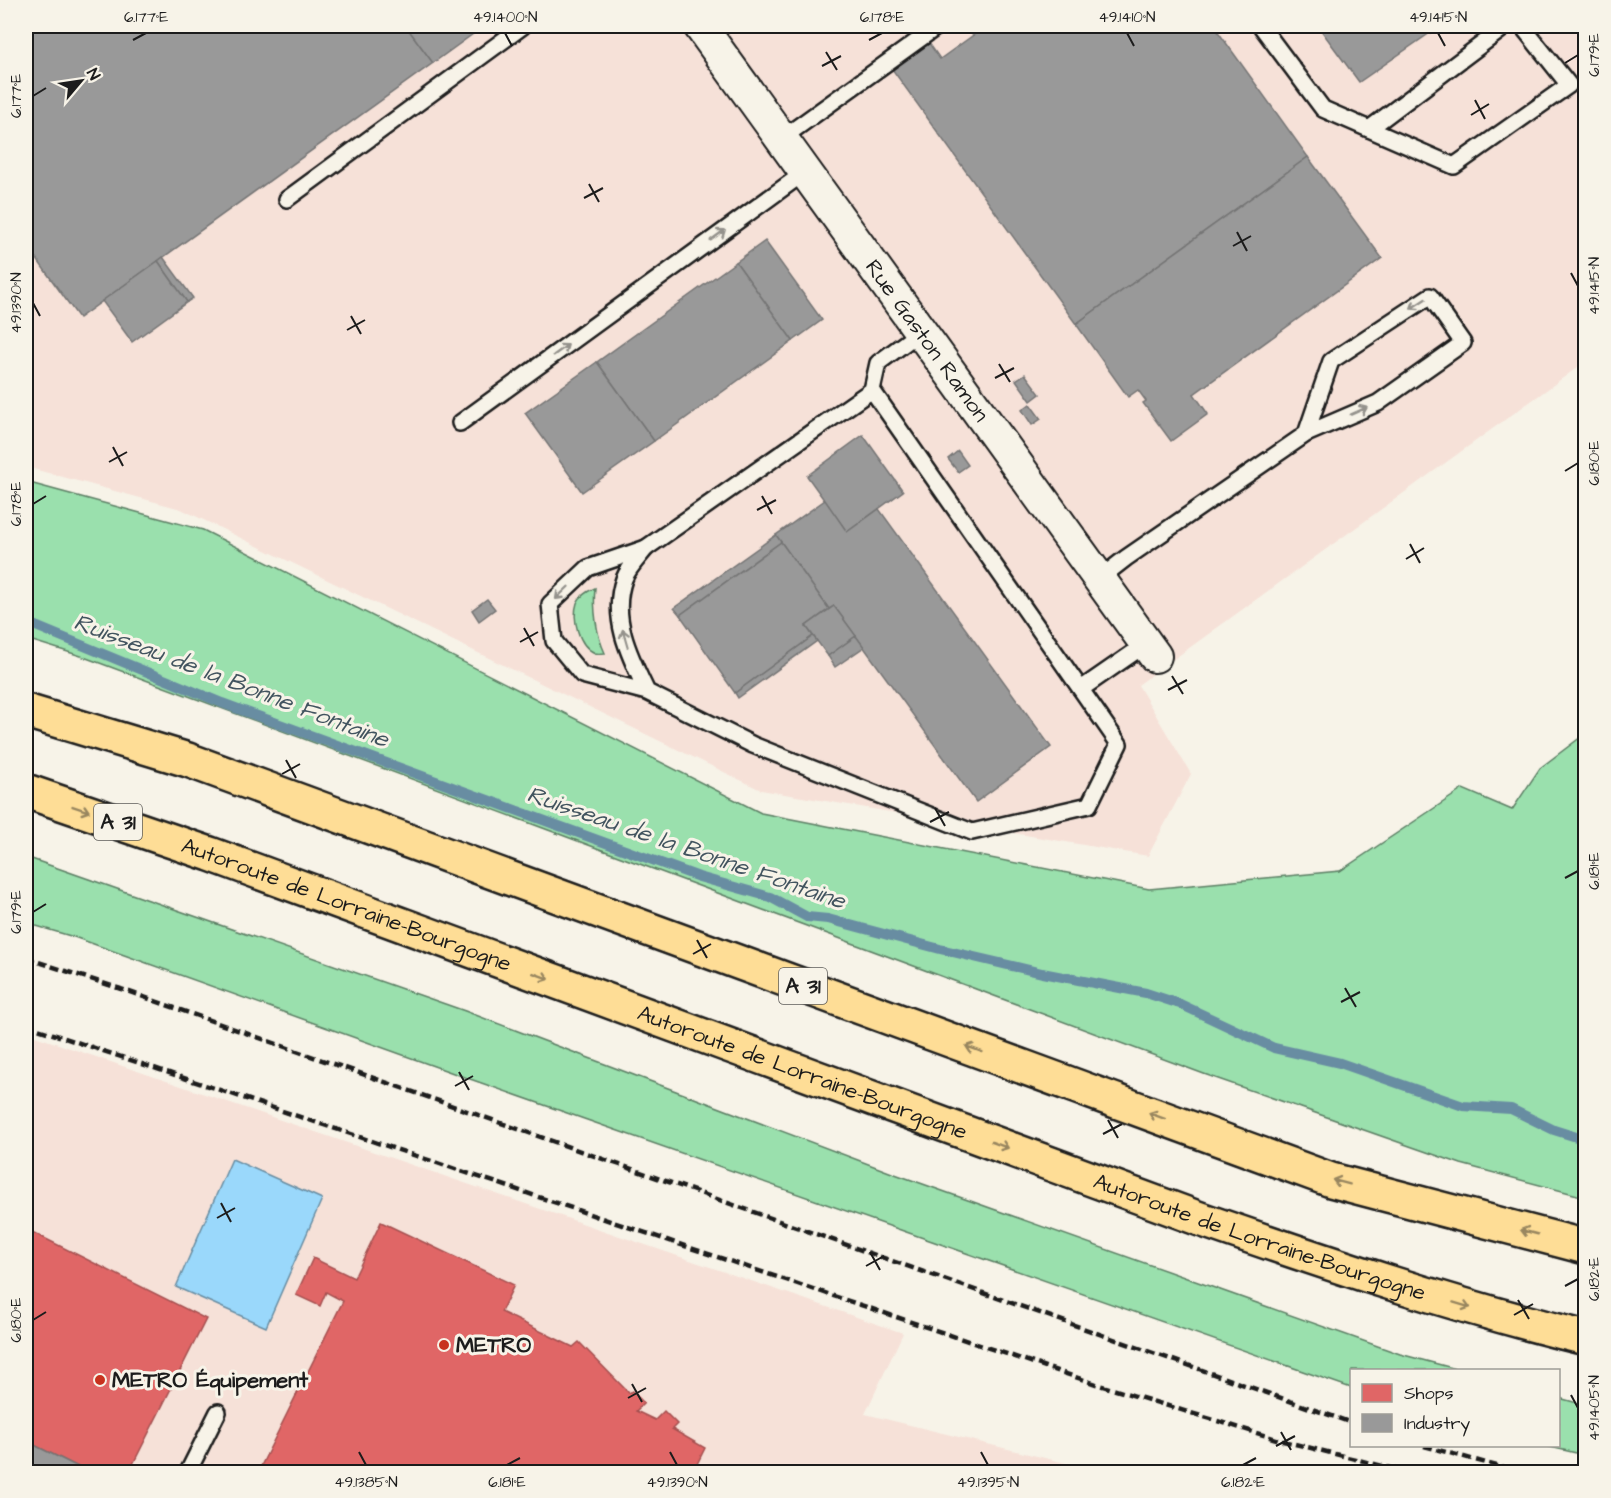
<svg xmlns="http://www.w3.org/2000/svg" width="1611" height="1498" font-family="'Architects Daughter',sans-serif">
<rect width="100%" height="100%" fill="#f7f3e8"/>
<filter id="ink" filterUnits="userSpaceOnUse"><feTurbulence type="fractalNoise" baseFrequency=".0167" numOctaves="2"/><feDisplacementMap in="SourceGraphic" scale="12" xChannelSelector="R" yChannelSelector="G"/><feConvolveMatrix kernelMatrix="1 2 1 2 8 2 1 2 1" color-interpolation-filters="sRGB"/></filter>
<g filter="url(#ink)">
<g fill="#f6e1d8">
<polygon points="26,26 1585,26 1585,362 1138,685 1191,774 1148,856 761,790 181,509 26,467"/>
<polygon points="26,1033 903,1333 865,1414 1102,1472 26,1472"/>
</g>
<g fill="#9ae0ad" stroke="#5b7e64" stroke-width="1.5">
<polygon points="26,482 203,530 761,813 1149,889 1340,871 1463,789 1512,810 1540,768 1585,734 1585,1197 1461,1164 1204,1074 81,656 26,639"/>
<path d="M595,588C593,608 596,634 605,653C602,653 598,654 595,653C578,646 572,618 577,603C580,595 588,591 595,588Z"/>
<polygon points="26,857 465,1011 892,1173 1400,1354 1460,1370 1352,1370 1351,1388 470,1079 74,937 26,923"/>
<polygon points="1559,1398 1585,1405 1585,1455 1546,1446 1558,1446"/>
</g>
<polygon fill="#9ad8fb" stroke="#688da2" stroke-width="1.5" points="232,1159 322,1199 266,1327 176,1287"/>
<g fill="#e06666" stroke="#a55050" stroke-width="1.5">
<polygon points="381,1222 514,1285 501,1312 573,1347 579,1342 629,1393 632,1391 644,1403 636,1411 655,1420 664,1411 677,1424 672,1429 705,1448 693,1472 258,1472 343,1301 326,1292 320,1306 296,1295 313,1258 354,1278"/>
<polygon points="26,1229 206,1319 129,1472 88,1472 26,1441"/>
</g>
<g fill="#999" stroke="#747474" stroke-width="1.5">
<polygon points="26,26 406,26 433,63 79,318 26,244"/>
<polygon points="406,26 484,26 433,63"/>
<polygon points="986,26 1214,26 1308,157 1076,324 892,69 929,43 940,59"/>
<polygon points="1318,26 1440,26 1359,82"/>
<polygon points="1308,157 1382,258 1194,394 1208,414 1171,441 1143,403 1146,401 1138,390 1128,397 1076,324"/>
<polygon points="765,241 822,320 793,341 736,262"/>
<polygon points="163,257 193,298 187,302 158,261"/>
<polygon points="158,261 187,302 132,342 102,301"/>
<polygon points="736,262 793,341 654,441 597,362"/>
<polygon points="597,362 654,441 582,492 525,413"/>
<polygon points="1025,374 1040,394 1031,401 1016,380"/>
<polygon points="1030,404 1041,419 1032,425 1022,410"/>
<polygon points="863,435 903,491 847,532 807,476"/>
<polygon points="958,451 968,465 958,472 948,459"/>
<polygon points="825,500 847,532 879,509 1051,747 976,802 834,606 829,609 776,535"/>
<polygon points="776,535 781,542 680,615 674,608"/>
<polygon points="781,542 829,609 806,626 813,636 735,693 680,615"/>
<polygon points="487,599 495,609 479,621 472,610"/>
<polygon points="834,606 856,636 828,656 806,626"/>
<polygon points="813,636 817,641 738,698 735,693"/>
<polygon points="856,636 864,647 835,667 828,656"/>
<polygon points="26,1441 88,1472 26,1472"/>
</g>
<g fill="none" stroke-linecap="round" stroke-linejoin="round">
<polyline stroke="#688da2" stroke-width="10" points="26,622 222,703 699,877 770,897 807,917 828,919 940,949 1042,973 1146,993 1180,1004 1274,1048 1340,1063 1463,1106 1511,1109 1554,1130 1586,1140"/>
<defs>
<g id="lane">
<polyline points="1261,26 1323,109 1454,166 1569,85 1522,26"/>
<polyline points="1369,129 1506,26"/>
<polyline points="781,139 938,26"/>
<polyline points="287,199 523,26"/>
<polyline points="460,423 805,172"/>
<polyline points="646,548 872,390 878,363 920,332"/>
<polyline points="1099,579 1126,558 1306,434 1378,403 1463,343 1430,296 1331,361 1306,434"/>
<polyline points="1081,689 1146,644"/>
<path d="M647,692C630,657 610,618 624,579C628,568 639,557 646,548L588,568L550,604L554,641L582,675L647,692L753,745L972,832L1089,805L1119,744L872,390"/>
<polyline points="188,1472 218,1412"/>
</g>
<g id="street">
<path id="s1" d="M700,26L1155,656"/>
</g>
<g id="highway">
<polyline points="26,711 188,760 1331,1180 1586,1247"/>
<path id="s2" d="M26,791L210,854L1200,1219C1327,1263 1454,1306 1586,1338"/>
</g>
</defs>
<use href="#lane" stroke="#1c1c1c" stroke-width="20"/>
<use href="#street" stroke="#1c1c1c" stroke-width="36"/>
<use href="#highway" stroke="#1c1c1c" stroke-width="38"/>
<use href="#lane" stroke="#f7f3e8" stroke-width="15"/>
<use href="#street" stroke="#f7f3e8" stroke-width="32"/>
<use href="#highway" stroke="#fedd96" stroke-width="33"/>
<g stroke="#1c1c1c" stroke-width="4.5" stroke-dasharray="9 4.5" stroke-linecap="butt">
<polyline points="26,958 121,989 1352,1423"/>
<polyline points="26,1025 1096,1384 1283,1441 1407,1472"/>
<polyline points="1424,1446 1519,1472"/>
</g>
</g>
<defs><path id="oneway-shaft" d="M-6 0H5M1.5-3L5.5 0L1.5 3" fill="none" stroke-width="1.6" stroke-linecap="round" stroke-linejoin="round" transform="scale(1.5)"/></defs>
<g stroke="#94928c">
<use href="#oneway-shaft" transform="translate(718 235) rotate(-36)"/>
<use href="#oneway-shaft" transform="translate(1418 304) rotate(147)"/>
<use href="#oneway-shaft" transform="translate(561 350) rotate(-36)"/>
<use href="#oneway-shaft" transform="translate(1359 411) rotate(-24)"/>
<use href="#oneway-shaft" transform="translate(562 593) rotate(136)"/>
<use href="#oneway-shaft" transform="translate(625 638) rotate(-106)"/>
</g>
<g stroke="#98865f">
<use href="#oneway-shaft" transform="translate(81 809) rotate(19)"/>
<use href="#oneway-shaft" transform="translate(541 976) rotate(20)"/>
<use href="#oneway-shaft" transform="translate(974 1049) rotate(-160)"/>
<use href="#oneway-shaft" transform="translate(1157 1116) rotate(-160)"/>
<use href="#oneway-shaft" transform="translate(1000 1145) rotate(20)"/>
<use href="#oneway-shaft" transform="translate(1341 1182) rotate(-165)"/>
<use href="#oneway-shaft" transform="translate(1529 1232) rotate(-165)"/>
<use href="#oneway-shaft" transform="translate(1462 1305) rotate(17)"/>
</g>
</g>
<path fill="none" stroke="#1c1c1c" stroke-width="2" d="M505,33L512,46M1127,33L1134,46M1438,33L1445,46M133,40L146,33M869,40L882,33M826,52L837,70M1565,63L1578,55M822,66L841,56M33,96L46,88M1475,100L1485,119M1471,115L1489,104M589,184L599,202M584,198L603,188M1237,232L1247,251M1233,246L1251,236M1571,273L1578,286M33,303L40,316M351,316L361,334M347,330L365,320M999,364L1010,382M995,378L1014,368M113,447L123,466M109,462L127,452M1565,471L1578,463M762,496L772,514M33,504L46,496M757,510L776,500M1410,544L1420,563M1406,559L1424,548M524,628L534,646M520,642L538,632M1172,676L1183,694M1168,690L1187,680M286,760L296,778M282,774L300,764M935,808L945,826M930,822L949,812M1565,878L1578,871M33,912L46,904M697,940L707,958M693,954L711,944M1345,988L1356,1007M1341,1002L1360,992M459,1072L469,1090M455,1086L473,1076M1108,1120L1118,1138M1103,1134L1122,1124M221,1203L231,1222M217,1218L235,1208M870,1252L880,1270M866,1266L884,1256M1565,1286L1578,1279M1518,1300L1529,1319M1514,1315L1533,1304M33,1320L46,1312M632,1384L642,1402M1571,1395L1578,1408M628,1398L646,1388M1281,1432L1291,1450M1276,1446L1295,1436M359,1452L366,1465M670,1452L677,1465M981,1452L988,1465M507,1465L520,1458M1243,1465L1256,1458"/>
<g fill="#c8321e" stroke="#f7f3e8" stroke-width="2">
<circle cx="444" cy="1345" r="6"/>
<circle cx="100" cy="1380" r="6"/>
</g>
<g text-anchor="middle" dominant-baseline="central" stroke-width="6" stroke-linejoin="round" paint-order="stroke">
<g fill="#f7f3e8" stroke="#5e5c59" stroke-width="1.5">
<rect x="94" y="804" width="48" height="36" rx="4.5"/>
<rect x="779" y="968" width="48" height="36" rx="4.5"/>
</g>
<g font-size="21" font-weight="bold" fill="#1c1c1c">
<text x="118" y="822">A 31</text>
<text x="803" y="986">A 31</text>
</g>
<g font-size="22" fill="#1c1c1c" stroke="#f7f3e8">
<text stroke="none"><textPath href="#s1" startOffset="388">Rue Gaston Ramon</textPath></text>
<text stroke="none"><textPath href="#s2" startOffset="340">Autoroute de Lorraine-Bourgogne</textPath></text>
<text stroke="none"><textPath href="#s2" startOffset="826">Autoroute de Lorraine-Bourgogne</textPath></text>
<text stroke="none"><textPath href="#s2" startOffset="1312">Autoroute de Lorraine-Bourgogne</textPath></text>
</g>
<g font-size="22" font-weight="bold" fill="#1c1c1c" stroke="#f7f3e8" text-anchor="start">
<text x="456" y="1345">METRO</text>
<text x="112" y="1380">METRO Équipement</text>
</g>
<g font-size="24" font-style="italic" fill="#42545f" stroke="#f7f3e8">
<text transform="translate(231 681) rotate(21)">Ruisseau de la Bonne Fontaine</text>
<text transform="translate(686 848) rotate(19)">Ruisseau de la Bonne Fontaine</text>
</g>
</g>
<rect width="1611" height="1498" fill="none" stroke="#f7f3e8" stroke-width="66"/>
<rect x="1350" y="1369" width="210" height="78" fill="#f7f3e8" stroke="#9f9d96" stroke-width="1.5"/>
<rect x="1362" y="1384" width="30" height="18" fill="#e06666" stroke="#9f9d96" stroke-width="1.5"/>
<text x="1404" y="1399" font-size="18" fill="#1c1c1c">Shops</text>
<rect x="1362" y="1414" width="30" height="18" fill="#999999" stroke="#9f9d96" stroke-width="1.5"/>
<text x="1404" y="1429" font-size="18" fill="#1c1c1c">Industry</text>
<g transform="translate(81 81) rotate(61)" stroke="#f7f3e8" stroke-width="4.5" paint-order="stroke">
<path d="M0-4.5L10 22L0 15L-10 22Z" fill="#1c1c1c"/>
<text y="-9" font-size="16" font-weight="bold" text-anchor="middle" fill="#1c1c1c">N</text>
</g>
<rect x="33" y="33" width="1545" height="1432" fill="none" stroke="#1c1c1c" stroke-width="2"/>
<g font-size="15" text-anchor="middle" fill="#1c1c1c">
<text x="146" y="22">6.177°E</text>
<text x="505" y="22">49.1400°N</text>
<text x="882" y="22">6.178°E</text>
<text x="1127" y="22">49.1410°N</text>
<text x="1438" y="22">49.1415°N</text>
<text transform="translate(1594 55) rotate(-90)" y="5">6.179°E</text>
<text transform="translate(16 96) rotate(-90)" y="5">6.177°E</text>
<text transform="translate(1594 286) rotate(-90)" y="5">49.1415°N</text>
<text transform="translate(16 303) rotate(-90)" y="5">49.1390°N</text>
<text transform="translate(1594 463) rotate(-90)" y="5">6.180°E</text>
<text transform="translate(16 504) rotate(-90)" y="5">6.178°E</text>
<text transform="translate(1594 871) rotate(-90)" y="5">6.181°E</text>
<text transform="translate(16 912) rotate(-90)" y="5">6.179°E</text>
<text transform="translate(1594 1279) rotate(-90)" y="5">6.182°E</text>
<text transform="translate(16 1320) rotate(-90)" y="5">6.180°E</text>
<text transform="translate(1594 1408) rotate(-90)" y="5">49.1405°N</text>
<text x="366" y="1487">49.1385°N</text>
<text x="507" y="1487">6.181°E</text>
<text x="677" y="1487">49.1390°N</text>
<text x="988" y="1487">49.1395°N</text>
<text x="1243" y="1487">6.182°E</text>
</g>
</svg>
